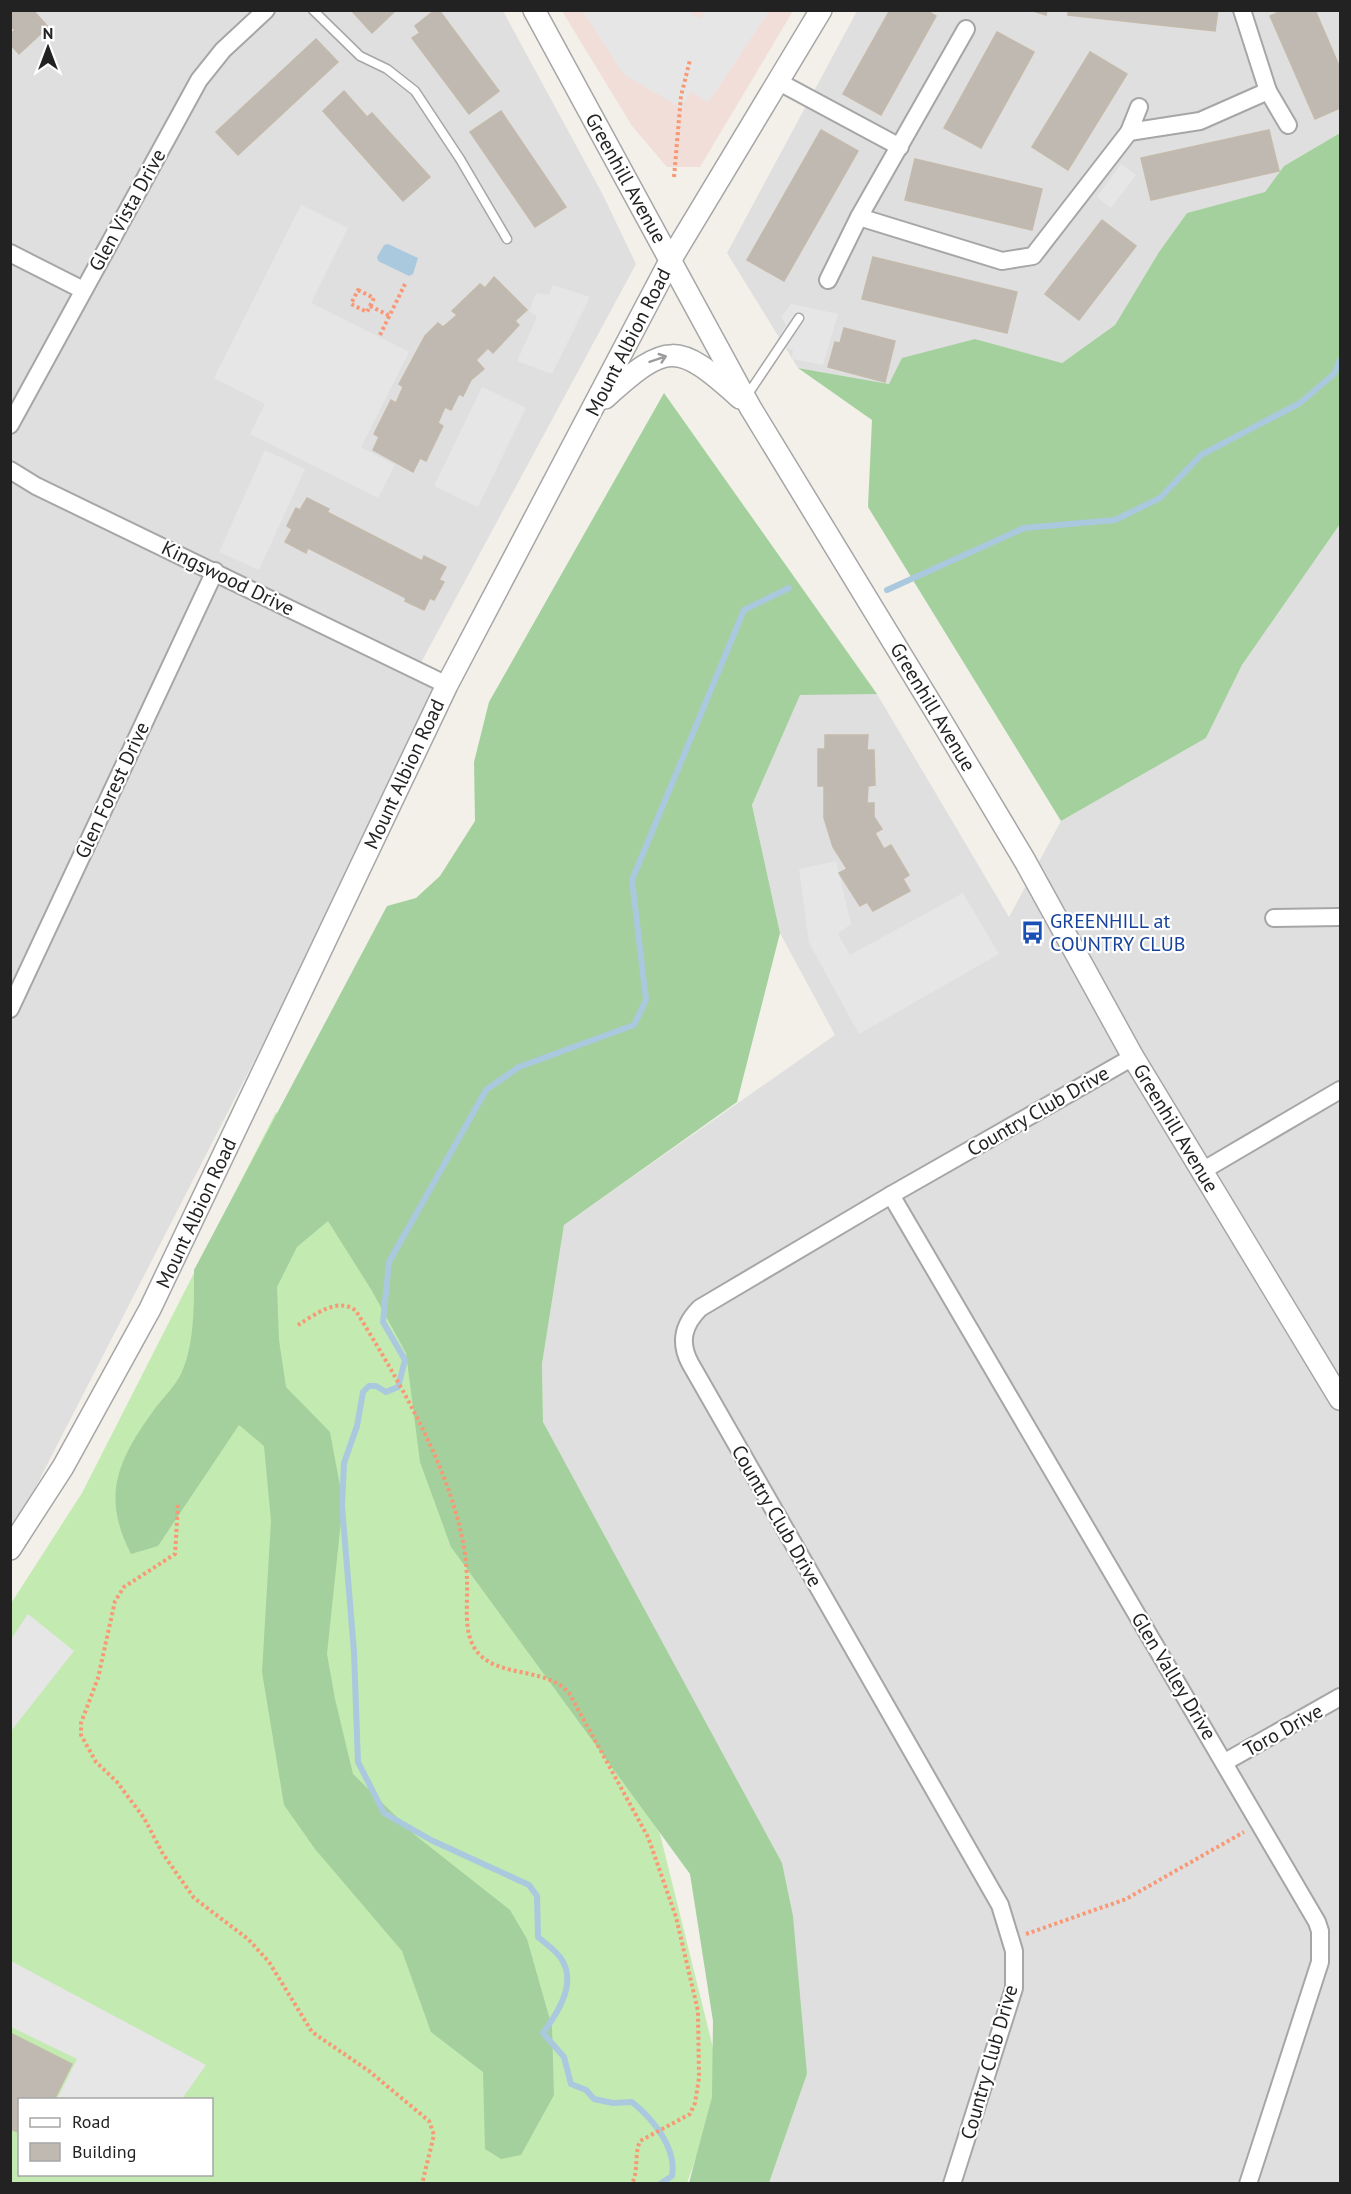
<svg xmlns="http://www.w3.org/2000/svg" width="1351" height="2194" font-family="'PT Sans',sans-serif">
<rect width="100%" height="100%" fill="#f2f0e9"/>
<g fill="#e0dfdf">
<polygon points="11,11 503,11 603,195 636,264 417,670 447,685 11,1535"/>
<polygon points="857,11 1340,11 1340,133 1284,166 1266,192 1187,213 1159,252 1115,325 1062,363 975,339 889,384 798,368 727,253"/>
<polygon points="1340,524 1340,2183 769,2183 807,2074 543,1422 542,1364 564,1225 835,1035 780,933 752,805 800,694 877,694 1009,917 1061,821 1206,738 1242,665"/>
</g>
<polygon fill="#f1ded9" points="562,11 793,11 700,167 667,167 632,126"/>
<path fill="#c3eab1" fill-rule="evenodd" d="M276,1112L443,1373L534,1622L660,1834L722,2084L687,2183H11L10,1605L82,1493ZM20,2100H212V2174H20Z"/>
<g fill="#a4d09e">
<polygon points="1340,133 1340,524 1242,665 1206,738 1061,821 868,507 872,420 798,368 889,384 902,358 975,339 1062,363 1115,325 1159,252 1187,213 1265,192 1284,166"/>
<path d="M664,393L877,694L800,695L752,805L780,933L737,1102L564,1225L542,1364L543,1422L782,1863L793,1916L807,2074L769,2183H689L712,2097L713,2021L690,1874L451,1547L420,1462L406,1353L372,1291L328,1221L297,1247L277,1287L279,1340L286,1387L330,1432L343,1502L327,1654L335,1699L353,1774L415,1835L510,1910L527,1939L552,2027L554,2095L521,2155L501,2159L485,2149L483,2072L431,2032L402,1951L315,1849L284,1805L262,1672L271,1521L264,1446L239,1425L158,1546L131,1554C100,1494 119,1458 156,1407C164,1397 175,1386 181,1374C195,1344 194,1302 194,1270L387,906L416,898L440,876L475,821L474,762L489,702Z"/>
</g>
<g fill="#e6e6e6">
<polygon points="583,11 687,11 700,19 705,11 769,11 708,103 691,91 681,108 623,74"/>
<polygon points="1121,164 1136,175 1111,208 1097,197"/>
<polygon points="301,205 348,228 311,303 409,352 361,447 395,465 378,498 250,434 265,404 214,378"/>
<polygon points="553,285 590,297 552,374 517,361 537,317 529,311 536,293 549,295"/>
<polygon points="791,304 838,314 823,365 792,359 793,350 775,344 786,325 781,317"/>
<polygon points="482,387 526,408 478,507 434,486"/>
<polygon points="265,450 305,469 259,570 219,552"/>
<polygon points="836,861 851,924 838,934 850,955 963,893 999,954 859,1034 809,943 799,869"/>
<polygon points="28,1614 74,1651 11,1731 11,1639"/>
<polygon points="10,1961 11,1961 206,2065 182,2099 57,2099 77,2059 11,2027"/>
</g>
<polygon fill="#aac9de" points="388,244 418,258 413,274 409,276 378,261 377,257 384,245"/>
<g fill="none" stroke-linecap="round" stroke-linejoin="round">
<g stroke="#aac9de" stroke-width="6">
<polyline points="887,590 1024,528 1115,520 1160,498 1201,455 1300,403 1334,374 1340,360"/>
<path d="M660,2184L672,2176C677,2148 653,2119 632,2102L613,2103L594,2099L586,2090L571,2084L564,2057L543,2033C557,2014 577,1984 562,1960C557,1951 546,1944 538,1937L537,1896L529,1885L431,1840L384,1813L358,1762L354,1652L342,1506L344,1463L357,1426L363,1392L369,1386H376L386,1392L398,1387L405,1360L383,1322L389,1262L486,1090L519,1067L634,1025L646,1000L632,880L744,610L789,588"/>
</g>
</g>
<g fill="#bfb9b2" stroke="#c3baab" stroke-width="1.5">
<polygon points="10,10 33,10 48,27 19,54 10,44 10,34 15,30 10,26"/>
<polygon points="351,10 396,10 372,33"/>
<polygon points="435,10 439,10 499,91 469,114 412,38 420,33 415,26"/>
<polygon points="890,10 926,10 936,16 881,115 843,94"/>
<polygon points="1030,10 1047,10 1046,15"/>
<polygon points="1068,10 1218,10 1215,31 1068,15"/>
<polygon points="1283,10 1315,10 1340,68 1340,108 1315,119 1270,16"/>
<polygon points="997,32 1034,52 981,148 944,128"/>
<polygon points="316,39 338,62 238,155 216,132"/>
<polygon points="1090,52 1127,74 1068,170 1032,147"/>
<polygon points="344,91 367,117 372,113 430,177 403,201 323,111"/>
<polygon points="501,111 566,207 535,227 470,132"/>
<polygon points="821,130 858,151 784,281 747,260"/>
<polygon points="1269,130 1279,171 1151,200 1141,158"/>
<polygon points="915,159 1042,189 1032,230 905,200"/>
<polygon points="1102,220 1136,246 1079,320 1045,294"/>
<polygon points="873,257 1017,292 1007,333 862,299"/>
<polygon points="494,277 527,310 515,321 519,325 493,353 488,348 476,360 484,369 471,380 463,396 459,394 451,410 445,407 438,423 443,426 426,461 420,458 413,472 373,450 379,437 374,434 391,400 396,403 403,387 399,384 425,336 438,323 443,327 457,315 452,311 480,284 485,288"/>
<polygon points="844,328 895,341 885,382 828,367 835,342 840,343"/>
<polygon points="307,498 329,509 327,512 422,561 424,556 446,567 439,580 444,582 434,600 430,598 424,610 405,601 406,598 308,548 306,553 285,542 292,529 287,526 296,508 300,510"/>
<polygon points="825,735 868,735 867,750 874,750 875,785 868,786 867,803 874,803 874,817 882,829 875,833 884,849 891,845 909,875 903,879 910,891 873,911 867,902 860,906 839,873 847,869 833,847 824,818 824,786 818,786 818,749 825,749"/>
<polygon points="10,2033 72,2064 54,2100 20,2100 20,2133 10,2129"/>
</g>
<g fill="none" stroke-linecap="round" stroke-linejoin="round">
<defs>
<g id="service">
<polyline points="313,10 360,56 387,69 415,91 460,159 507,239"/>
<polyline points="746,397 799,318"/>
</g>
<g id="minor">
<polyline points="1242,10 1268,91 1288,125"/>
<polyline points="779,82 900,147"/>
<polyline points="1129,132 1200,121 1268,91"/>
<polyline points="859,217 1002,261 1033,256 1129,132 1139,107"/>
<polyline points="10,253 83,290"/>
<polyline points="828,280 859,217 966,29"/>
<polyline points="10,425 199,80 223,50 266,10"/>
<polyline points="10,470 36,486 447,685"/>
<polyline points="1274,918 1340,917"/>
<polyline points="10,1009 215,571"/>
<polyline points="1202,1171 1340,1090"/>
<polyline points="891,1195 1317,1922 1320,1931 1320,1962 1248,2184"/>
<polyline points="1225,1762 1340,1697"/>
<path d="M952,2184L1014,1988V1951L1000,1905L690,1363C679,1342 683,1325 700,1308L891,1195L1133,1057"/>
</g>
<g id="tertiary">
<polyline points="534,10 750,407 942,722 1025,861 1133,1057 1340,1399"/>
<path d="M605,398C667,342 677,341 740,398"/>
<polyline points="10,1549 63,1467 150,1309 447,685 671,259 821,10"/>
</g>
</defs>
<use href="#service" stroke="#a6a6a6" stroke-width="11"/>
<use href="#minor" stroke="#a6a6a6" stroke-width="20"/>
<use href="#tertiary" stroke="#a6a6a6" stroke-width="24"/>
<g stroke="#f89874" stroke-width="4" stroke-dasharray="3 3" stroke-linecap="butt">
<polyline points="674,177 681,96 690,60"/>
<polygon points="358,290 374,298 367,312 351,304"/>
<polyline points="370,306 390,316"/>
<polyline points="380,335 405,284"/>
<path d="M298,1325C314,1315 339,1296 356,1311C396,1376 445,1459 461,1533C465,1549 467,1567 467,1583C468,1605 462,1636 479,1654C502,1678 546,1667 569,1693L648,1837L676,1917L698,2011L699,2078L695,2103L690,2114L640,2141C634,2155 639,2169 632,2184"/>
<polyline points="178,1505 175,1554 124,1587 115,1601 98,1678 81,1723 81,1735 96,1762 117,1782 144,1818 163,1854 194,1898 248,1939 269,1962 312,2032 369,2071 429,2121 434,2135 422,2184"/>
<polyline points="1026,1934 1126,1899 1244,1832"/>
</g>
<use href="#service" stroke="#fff" stroke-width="8"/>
<use href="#minor" stroke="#fff" stroke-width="16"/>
<use href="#tertiary" stroke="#fff" stroke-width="21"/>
</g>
<defs><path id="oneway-shaft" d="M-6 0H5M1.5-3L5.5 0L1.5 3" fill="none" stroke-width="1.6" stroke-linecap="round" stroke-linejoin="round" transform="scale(1.5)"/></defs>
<use stroke="#9c9c9c" href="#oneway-shaft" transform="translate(658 359) rotate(-19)"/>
<defs>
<symbol id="bus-bare" viewBox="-9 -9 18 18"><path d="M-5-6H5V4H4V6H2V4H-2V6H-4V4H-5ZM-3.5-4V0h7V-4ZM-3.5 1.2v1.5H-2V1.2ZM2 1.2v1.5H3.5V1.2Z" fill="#1a4fb4" stroke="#fff" stroke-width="2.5" paint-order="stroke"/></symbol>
</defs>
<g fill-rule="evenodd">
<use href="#bus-bare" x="1016" y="916" width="33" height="33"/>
</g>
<g text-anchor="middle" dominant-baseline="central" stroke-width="4.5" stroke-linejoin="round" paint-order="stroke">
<g font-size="20" fill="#222" stroke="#fff">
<text transform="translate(626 178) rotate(61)">Greenhill Avenue</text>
<text transform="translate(127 210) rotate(-61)">Glen Vista Drive</text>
<text transform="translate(628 342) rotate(-63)">Mount Albion Road</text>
<text transform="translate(228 578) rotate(26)">Kingswood Drive</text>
<text transform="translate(933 707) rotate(59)">Greenhill Avenue</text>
<text transform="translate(404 774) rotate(-65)">Mount Albion Road</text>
<text transform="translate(112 790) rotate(-65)">Glen Forest Drive</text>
<text transform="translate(1038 1111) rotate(-30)">Country Club Drive</text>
<text transform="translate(1176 1128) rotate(59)">Greenhill Avenue</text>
<text transform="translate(196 1213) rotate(-65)">Mount Albion Road</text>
<text transform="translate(777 1516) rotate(60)">Country Club Drive</text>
<text transform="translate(1174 1676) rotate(59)">Glen Valley Drive</text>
<text transform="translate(1283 1730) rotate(-29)">Toro Drive</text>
<text transform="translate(989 2062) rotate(-74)">Country Club Drive</text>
</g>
<g font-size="20" fill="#164399" stroke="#fff" text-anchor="start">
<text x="1050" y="921">GREENHILL at<tspan x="1050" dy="23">COUNTRY CLUB</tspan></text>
</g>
</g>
<rect width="1351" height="2194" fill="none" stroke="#222222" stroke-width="24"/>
<rect x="18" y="2098" width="195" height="78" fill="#ffffff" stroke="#a7a7a7" stroke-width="1.5"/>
<rect x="30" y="2118" width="30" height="9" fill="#ffffff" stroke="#a7a7a7" stroke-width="1.5"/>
<text x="72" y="2128" font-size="18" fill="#222222">Road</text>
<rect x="30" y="2143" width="30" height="18" fill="#bfb9b2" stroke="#a7a7a7" stroke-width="1.5"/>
<text x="72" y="2158" font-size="18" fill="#222222">Building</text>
<g transform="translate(48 48)" stroke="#ffffff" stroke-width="4.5" paint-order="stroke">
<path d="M0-4.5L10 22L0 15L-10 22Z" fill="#222222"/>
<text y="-9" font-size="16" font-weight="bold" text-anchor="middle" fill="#222222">N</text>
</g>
</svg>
